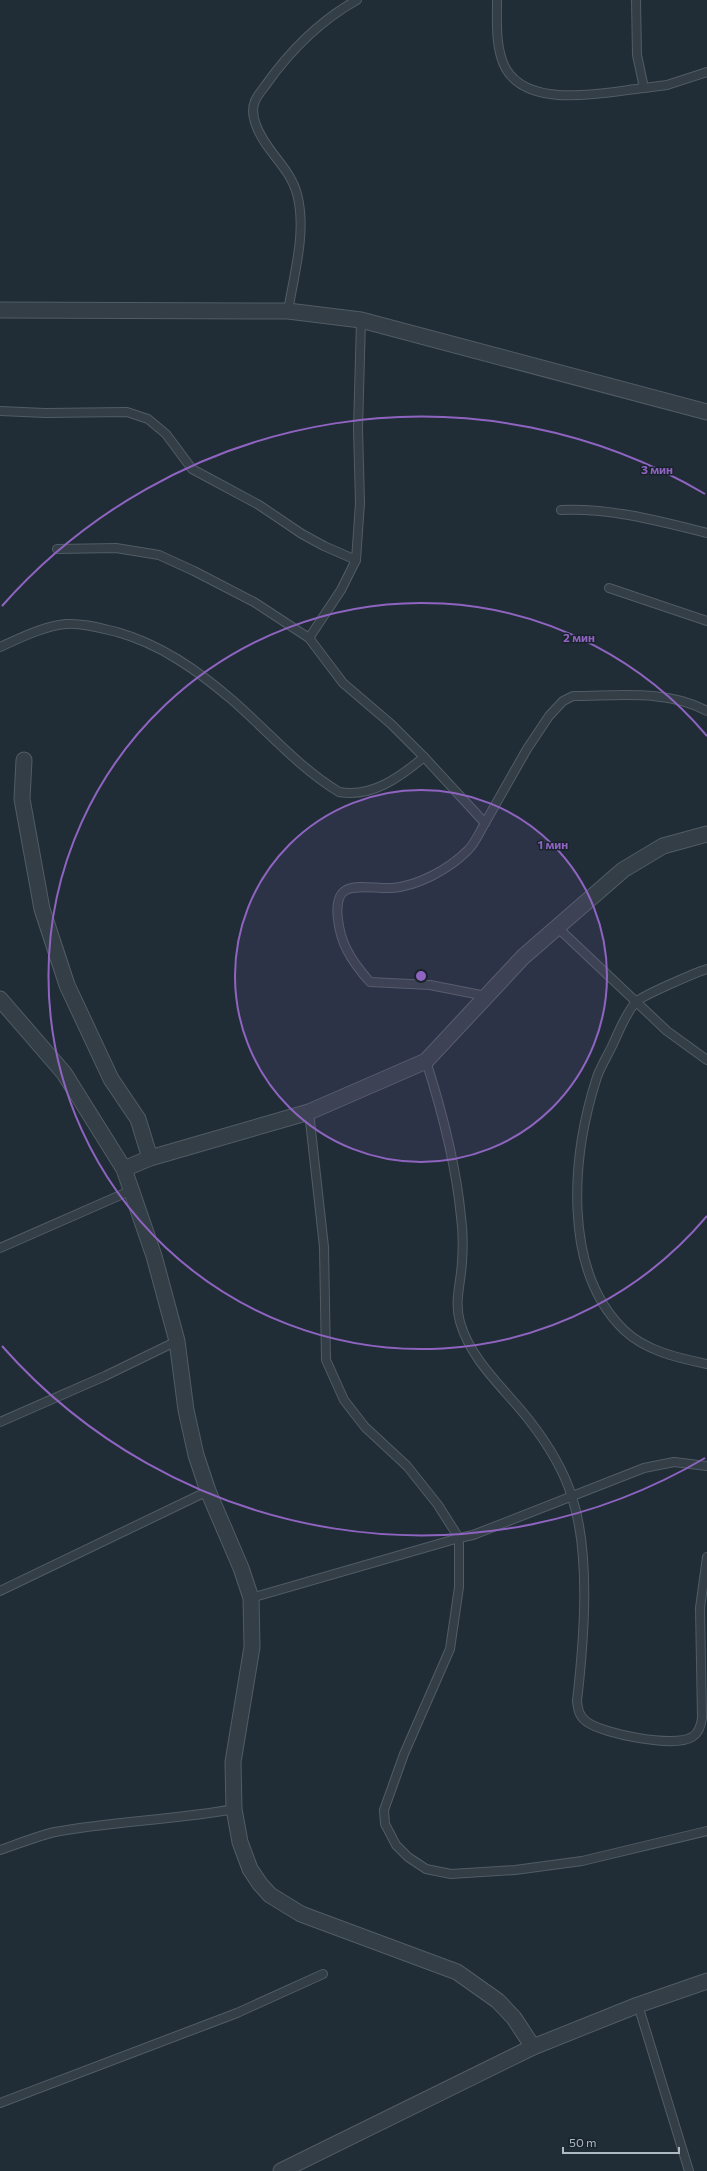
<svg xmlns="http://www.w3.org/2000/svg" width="707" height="2171" font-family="Commissioner,sans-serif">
<rect width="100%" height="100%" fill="#202d37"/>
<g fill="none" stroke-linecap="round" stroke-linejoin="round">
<defs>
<g id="service">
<path d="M497,0C497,22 495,49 506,69C530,110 606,92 644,88"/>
<polyline points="636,0 637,55 644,88 667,85 707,72"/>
<path d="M288,311C294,274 307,231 297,194C290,167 265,151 256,125C253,117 252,108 255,101C257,96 262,90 265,86C289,52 321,20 357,0"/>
<polyline points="361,320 358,429 360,503 356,560 341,590 309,638 343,683 391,724 424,757"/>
<polyline points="0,411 45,413 127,412 148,419 166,434 192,469 259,505 302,534 324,546 356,560"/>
<path d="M561,510C612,508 659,521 707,533"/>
<polyline points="57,549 116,548 159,555 194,571 254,602 309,638"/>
<polyline points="609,588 707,621"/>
<path d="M0,647C20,638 44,626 66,624C83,623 100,628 117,632C160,644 197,670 231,699C267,730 298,767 339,792C372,798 400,777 424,757L485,823C480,831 475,844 467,851C449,869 418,886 392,888C378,889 358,884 346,890C330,899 340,937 347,950C353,962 361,972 370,982L430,985L486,996"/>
<path d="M485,823L527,749L549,716L563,701L573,696C617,696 668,689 707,711"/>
<polyline points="557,927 667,1031 707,1060"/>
<path d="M707,969C697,972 641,996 636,1002C626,1013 619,1031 613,1044C608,1055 601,1066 597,1077C572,1154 561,1269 624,1330C646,1351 678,1358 707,1364"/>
<path d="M426,1061C442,1111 456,1164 461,1217C463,1231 463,1248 462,1262C461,1283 454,1301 460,1322C471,1361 505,1389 529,1420C547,1443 563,1468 572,1497C591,1555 584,1640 577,1701C578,1710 579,1716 587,1722C604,1734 674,1748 692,1737C699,1733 701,1726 702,1718L700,1608L707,1557"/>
<polyline points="0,1248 132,1190"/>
<polyline points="0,1422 105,1376 177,1341"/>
<polyline points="707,1466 674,1462 644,1468 473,1535 459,1538 459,1587 450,1649 404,1754 384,1810 385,1824 396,1845 408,1857 426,1869 451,1874 515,1870 582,1861 707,1831"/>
<polyline points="0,1591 208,1491"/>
<polyline points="251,1598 459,1538 438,1505 407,1466 365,1427 344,1400 326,1360 324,1247 309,1112"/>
<path d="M0,1850C18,1844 37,1836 55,1832C114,1821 175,1820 234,1809"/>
<polyline points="638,2005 689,2171"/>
<polyline points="0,2103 237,2013 323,1974"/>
</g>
<g id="minor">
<polyline points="0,310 288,311 361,320 707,412"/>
<polyline points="24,760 22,799 42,909 67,985 111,1079 138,1119 150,1158"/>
<polyline points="0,999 64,1073 124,1169 154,1256 177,1341 186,1410 196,1455 208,1491 241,1568 251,1598 252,1647 233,1762 234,1809 240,1842 250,1869 260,1884 270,1895 301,1914 457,1972 498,2001 514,2018 533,2047"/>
<polyline points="124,1169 150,1158 309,1112 426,1061 523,957 623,870 663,846 707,834"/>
<polyline points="281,2171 533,2047 638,2005 707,1981"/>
</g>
</defs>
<use href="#service" stroke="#515c65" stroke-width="10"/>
<use href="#minor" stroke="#515c65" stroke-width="17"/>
<use href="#service" stroke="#343e47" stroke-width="8"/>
<use href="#minor" stroke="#343e47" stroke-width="15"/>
</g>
<circle cx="421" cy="976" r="186" fill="#8f64c1" fill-opacity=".12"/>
<g fill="none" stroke="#8f64c1" stroke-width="2">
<circle cx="421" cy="976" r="186"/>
<path d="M707 1216A373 373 0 1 1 707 736"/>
<path d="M705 1458A559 559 0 0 1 2 1346M2 606A559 559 0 0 1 705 494"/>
</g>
<circle cx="421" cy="976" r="6" fill="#8f64c1" stroke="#19232c" stroke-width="2"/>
<g font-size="12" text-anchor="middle" font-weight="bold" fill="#8f64c1" stroke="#19232c" stroke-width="3" stroke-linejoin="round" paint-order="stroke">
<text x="657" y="474">3 мин</text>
<text x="579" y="642">2 мин</text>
<text x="553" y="849">1 мин</text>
</g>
<path d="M563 2147v6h116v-6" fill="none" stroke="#aeb9c4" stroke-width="2"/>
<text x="569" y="2147" font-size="12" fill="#aeb9c4" stroke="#19232c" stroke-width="3" paint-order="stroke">50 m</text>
</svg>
